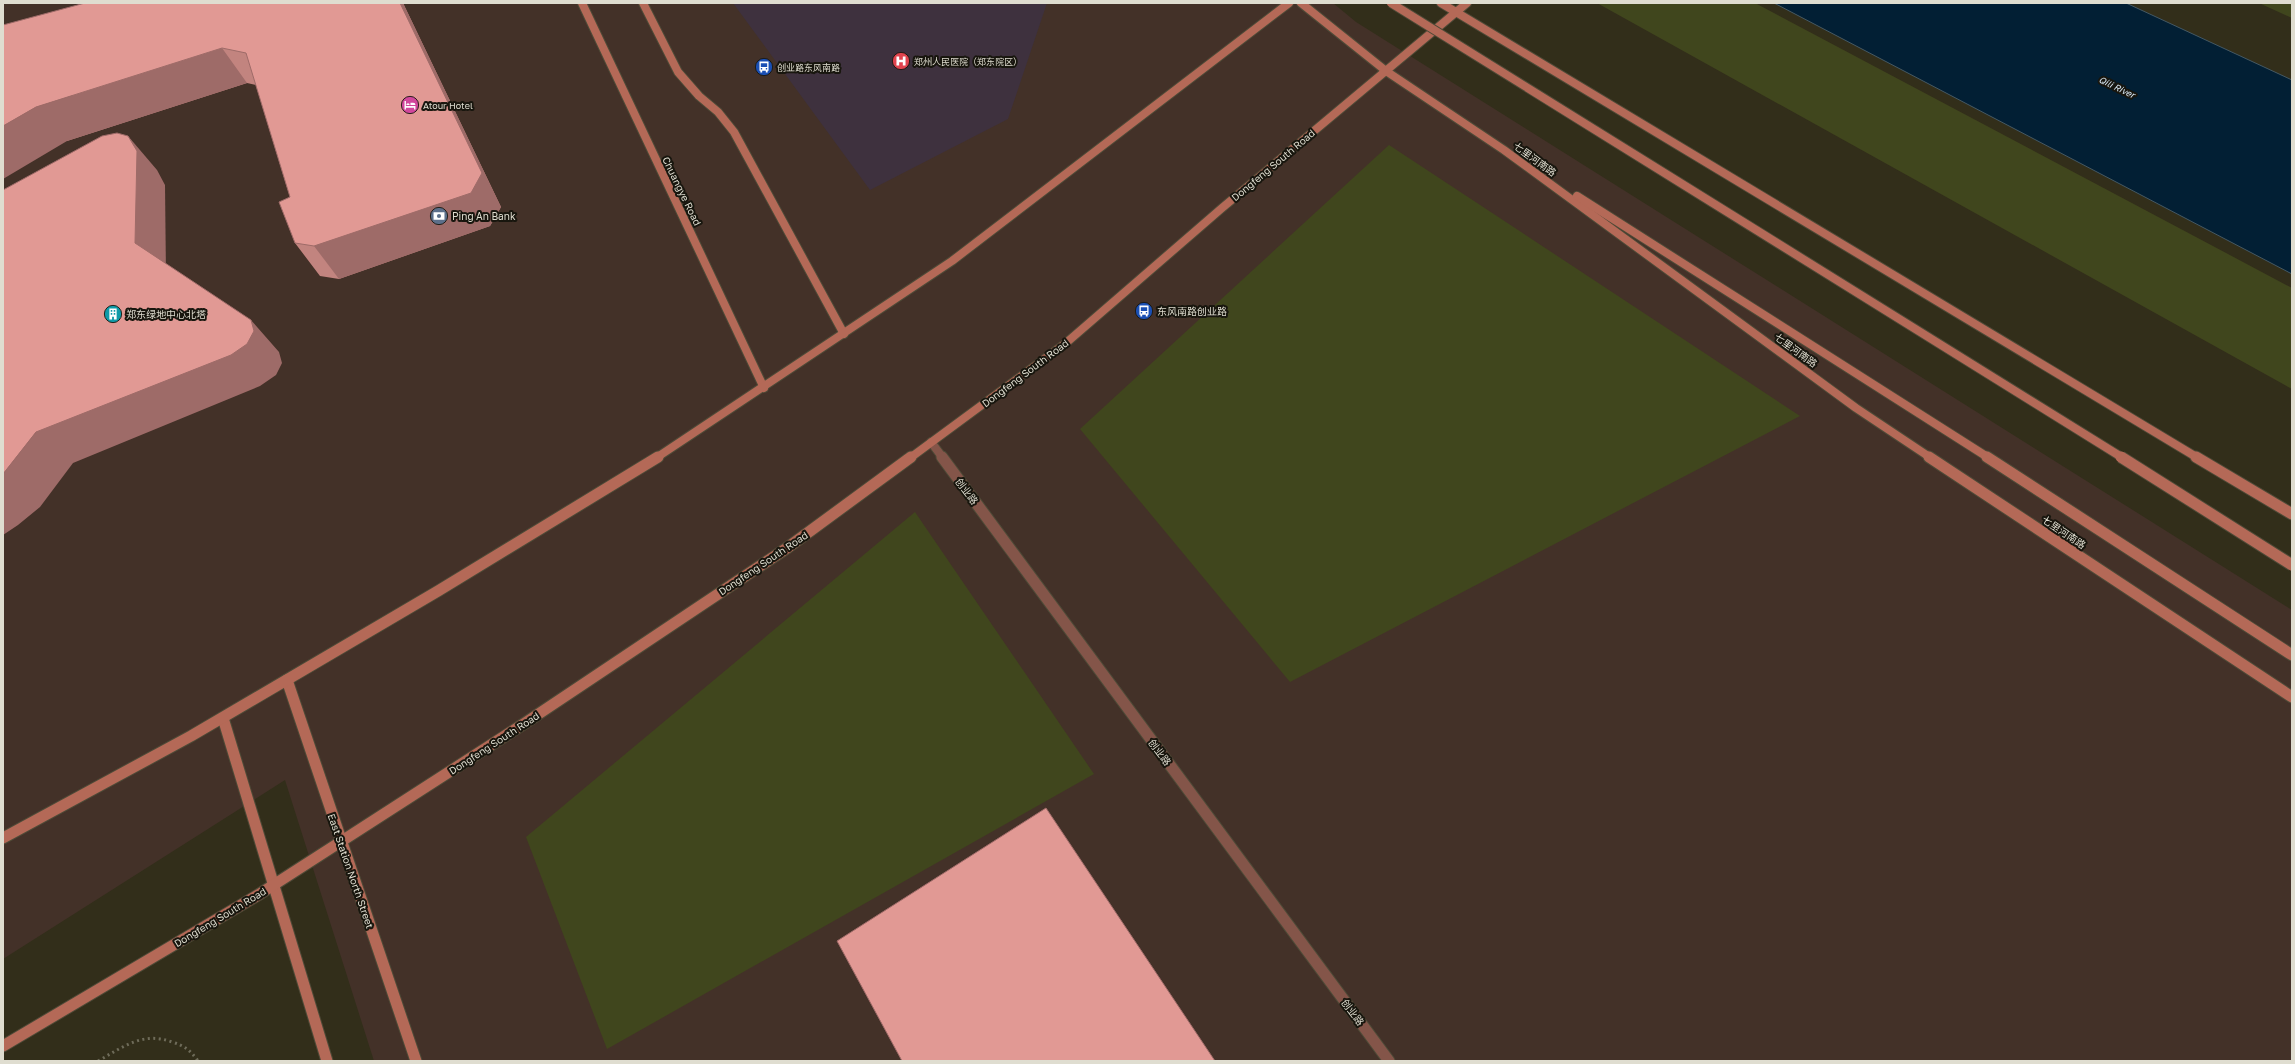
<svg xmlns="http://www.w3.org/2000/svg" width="2295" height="1064" font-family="'Golos Text','Noto Sans SC',sans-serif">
<rect width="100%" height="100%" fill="#322e1a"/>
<polygon fill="#433128" points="3,3 1333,3 1356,22 2292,610 2292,1061 374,1061 285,780 3,959"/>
<polygon fill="#3e313e" points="733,3 1047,3 1008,119 870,190"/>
<g fill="#40461d">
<polygon points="1597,3 1755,3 2292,288 2292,389"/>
<polygon points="2259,3 2292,3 2292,18"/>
<polygon points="1389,145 1800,416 1290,682 1080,429"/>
<polygon points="915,512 1094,774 607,1049 526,837"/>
</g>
<polygon fill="#021f34" stroke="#445863" points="1774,3 2126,3 2292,80 2292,274"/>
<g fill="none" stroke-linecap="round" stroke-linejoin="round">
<defs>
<polyline id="street-far1" points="931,442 943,458"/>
<polyline id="street" points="942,457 1389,1061"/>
<g id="secondary-far1">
<polyline points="582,3 764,388"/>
<polyline points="643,3 678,72 699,96 718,112 734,132 844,334"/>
<polyline points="1301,3 1386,71 1504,150 1856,408 1931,458"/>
<polyline points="1441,3 2198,458"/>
<polyline points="1577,196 1989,458"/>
<polyline points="656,458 952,261 1289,3"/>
<polyline points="910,458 1066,343 1222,208 1467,3"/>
</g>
<g id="secondary">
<polyline points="1929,457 2292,697"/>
<polyline points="1987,457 2292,655"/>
<polyline points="2196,457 2292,514"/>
<polyline points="287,680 416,1061"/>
<polyline points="223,718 327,1061"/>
<polyline points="3,838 191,736 438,591 658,457"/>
<polyline points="3,1046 258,895 525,723 787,548 911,457"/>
</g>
</defs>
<use href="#street-far1" stroke="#4e4a37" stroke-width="10"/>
<use href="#street" stroke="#4e4a37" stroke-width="13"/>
<use href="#secondary-far1" stroke="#4e4a37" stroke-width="10"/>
<use href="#secondary" stroke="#4e4a37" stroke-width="13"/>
<path stroke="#6f6c5a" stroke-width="3" stroke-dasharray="2 3.5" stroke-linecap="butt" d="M98,1061C123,1047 143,1031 172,1042C185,1046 190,1050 198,1061"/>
<use href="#street-far1" stroke="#845549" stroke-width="8"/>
<use href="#street" stroke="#845549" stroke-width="11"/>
<use href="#secondary-far1" stroke="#b46957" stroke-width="8"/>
<use href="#secondary" stroke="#b46957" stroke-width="11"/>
<defs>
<polyline id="secondary-bridge-far1" points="1391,3 2123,458"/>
<polyline id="secondary-bridge" points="2121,457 2292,565"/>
</defs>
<use href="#secondary-bridge-far1" stroke="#4e4a37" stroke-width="10" stroke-linecap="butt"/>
<use href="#secondary-bridge" stroke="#4e4a37" stroke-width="13" stroke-linecap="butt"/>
<use href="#secondary-bridge-far1" stroke="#b46957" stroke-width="8"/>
<use href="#secondary-bridge" stroke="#b46957" stroke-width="11"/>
</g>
<polygon fill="#c2847f" points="85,3 403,3 501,207 490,226 339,279 320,276 295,243 290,197 256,85 247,83 67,141"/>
<g fill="#9e6b68">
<polygon points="400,3 403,3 501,207 490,226 339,279 314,246"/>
<polygon points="222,48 247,83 67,141 3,179 3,126 36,107"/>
<polygon points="128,136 157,170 165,185 166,276 135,243"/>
<polygon points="251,320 279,352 282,363 276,375 260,386 73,463 40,507 18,525 3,535 3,474 36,432"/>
</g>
<g fill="#e19994" stroke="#9e6b68">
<polygon points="85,3 400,3 482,173 471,193 314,246 295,243 279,202 290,197 246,53 222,48 36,107 3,126 3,25"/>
<polygon points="117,133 128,136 137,151 135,243 251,320 254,331 247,344 231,355 36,432 3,474 3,190 102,136"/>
<polygon points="1046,808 1215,1061 902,1061 837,941"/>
</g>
<defs>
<symbol id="hospital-disc" viewBox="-11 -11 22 22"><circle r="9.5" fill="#e0444e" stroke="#18160e"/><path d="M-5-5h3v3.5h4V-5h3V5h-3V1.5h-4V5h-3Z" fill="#fff"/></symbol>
<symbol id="bus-disc" viewBox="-11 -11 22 22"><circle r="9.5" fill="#1a4fb4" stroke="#18160e"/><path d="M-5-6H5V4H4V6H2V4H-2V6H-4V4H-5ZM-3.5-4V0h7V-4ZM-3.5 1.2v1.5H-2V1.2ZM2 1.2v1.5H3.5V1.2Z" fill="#fff"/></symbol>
<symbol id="hotel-disc" viewBox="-11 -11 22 22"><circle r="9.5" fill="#d1479c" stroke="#18160e"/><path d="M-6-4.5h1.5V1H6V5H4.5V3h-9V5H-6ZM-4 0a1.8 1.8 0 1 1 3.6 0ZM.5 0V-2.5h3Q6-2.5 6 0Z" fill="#fff"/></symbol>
<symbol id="bank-disc" viewBox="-11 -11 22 22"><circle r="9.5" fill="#5c6f8a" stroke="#18160e"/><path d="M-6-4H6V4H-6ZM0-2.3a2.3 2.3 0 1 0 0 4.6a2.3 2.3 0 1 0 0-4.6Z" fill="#fff"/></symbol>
<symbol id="building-disc" viewBox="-11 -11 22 22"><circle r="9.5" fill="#0f9aa8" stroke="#18160e"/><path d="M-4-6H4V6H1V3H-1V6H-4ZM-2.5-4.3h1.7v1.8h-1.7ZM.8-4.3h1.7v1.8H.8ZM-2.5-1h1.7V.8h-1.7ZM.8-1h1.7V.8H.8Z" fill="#fff"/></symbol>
</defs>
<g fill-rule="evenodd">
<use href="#hospital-disc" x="891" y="51" width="20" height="20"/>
<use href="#bus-disc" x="754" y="57" width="20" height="20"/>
<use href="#hotel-disc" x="400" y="95" width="20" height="20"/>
<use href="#bank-disc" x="429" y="206" width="20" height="20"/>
<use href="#bus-disc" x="1134" y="301" width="20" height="20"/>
<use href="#building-disc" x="103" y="304" width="20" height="20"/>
</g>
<g text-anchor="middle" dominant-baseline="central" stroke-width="4" stroke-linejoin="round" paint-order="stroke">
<g font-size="9" fill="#dfddd0" stroke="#18160e" text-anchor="start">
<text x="914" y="61">郑州人民医院（郑东院区）</text>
<text x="777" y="67">创业路东风南路</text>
<text x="423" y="105">Atour Hotel</text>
</g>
<g font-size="9" font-style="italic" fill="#d6e5f1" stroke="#18160e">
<text transform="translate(2117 87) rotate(26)">Qili River</text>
</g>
<g font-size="10" fill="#dfddd0" stroke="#18160e">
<text transform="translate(1535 159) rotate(36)">七里河南路</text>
<text transform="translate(1273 165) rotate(-40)">Dongfeng South Road</text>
<text transform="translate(682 191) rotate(64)">Chuangye Road</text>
<text transform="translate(1796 350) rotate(36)">七里河南路</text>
<text transform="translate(1025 373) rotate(-37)">Dongfeng South Road</text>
<text transform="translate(967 491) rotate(53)">创业路</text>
<text transform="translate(2064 532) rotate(34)">七里河南路</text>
<text transform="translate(763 563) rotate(-34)">Dongfeng South Road</text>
<text transform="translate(494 743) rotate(-33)">Dongfeng South Road</text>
<text transform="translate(1160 752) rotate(53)">创业路</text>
<text transform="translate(351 871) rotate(71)">East Station North Street</text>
<text transform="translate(220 917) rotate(-31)">Dongfeng South Road</text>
<text transform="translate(1353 1012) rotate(53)">创业路</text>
</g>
<g font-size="10" fill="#dfddd0" stroke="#18160e" text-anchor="start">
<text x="452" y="216">Ping An Bank</text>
<text x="1157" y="311">东风南路创业路</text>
<text x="126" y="314">郑东绿地中心北塔</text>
</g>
</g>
<rect width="2295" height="1064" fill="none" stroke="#dfddd0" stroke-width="8"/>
</svg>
